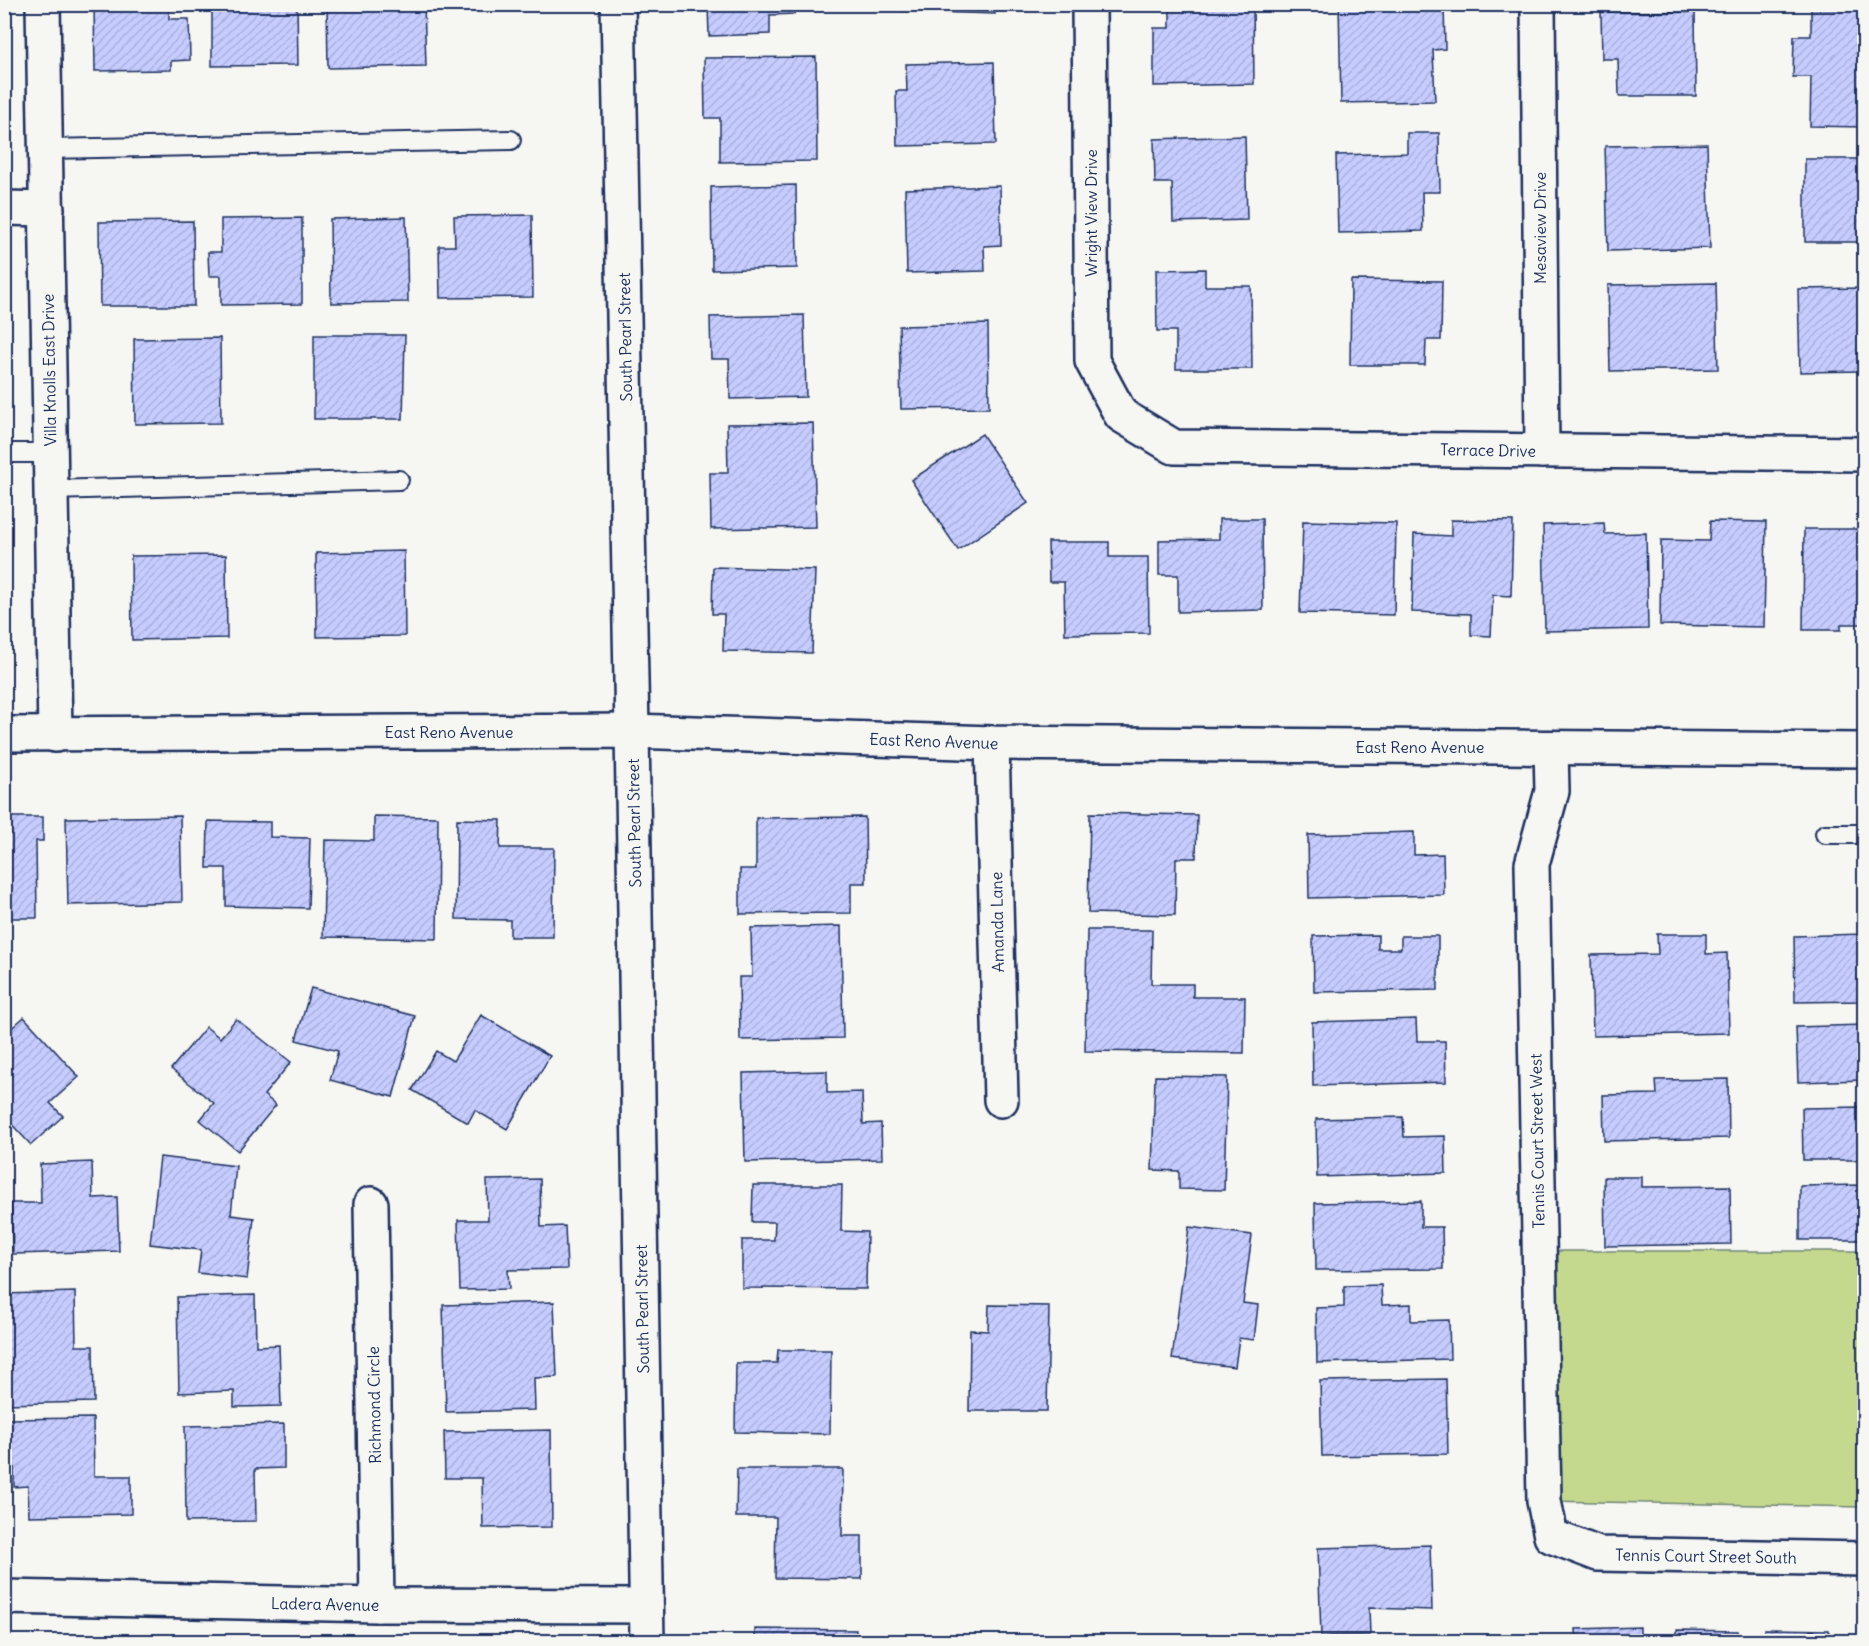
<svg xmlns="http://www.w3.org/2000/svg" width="1869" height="1646" font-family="Delius,sans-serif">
<defs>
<pattern id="building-hatch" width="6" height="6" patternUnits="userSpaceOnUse" patternTransform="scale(1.5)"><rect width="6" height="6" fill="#c7ccfe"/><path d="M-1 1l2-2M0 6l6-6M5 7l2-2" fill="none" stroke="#aab0dc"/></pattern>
</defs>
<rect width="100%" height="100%" fill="#f6f6f2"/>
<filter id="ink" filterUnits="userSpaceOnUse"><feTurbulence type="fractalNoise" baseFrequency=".0167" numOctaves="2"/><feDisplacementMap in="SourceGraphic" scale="12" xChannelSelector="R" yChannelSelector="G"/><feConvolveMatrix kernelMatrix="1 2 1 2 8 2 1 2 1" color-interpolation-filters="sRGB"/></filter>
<g filter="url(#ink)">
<polygon fill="#c5d98e" stroke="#708476" stroke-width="1.5" points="1539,1251 1864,1251 1864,1507 1544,1501"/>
<g fill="url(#building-hatch)" stroke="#1b2f5e" stroke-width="1.5">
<polygon points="94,4 169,4 169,19 189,19 190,60 171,61 171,70 95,71"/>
<polygon points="212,4 297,4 298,65 212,66"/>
<polygon points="327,4 424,4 426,66 328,68"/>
<polygon points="708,4 794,4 794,14 770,15 770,34 709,36"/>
<polygon points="902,4 995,4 995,14 902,11"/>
<polygon points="1170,4 1253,4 1254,84 1154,86 1154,28 1170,28"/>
<polygon points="1339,4 1444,4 1445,49 1433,50 1435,101 1341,103"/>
<polygon points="1811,9 1864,10 1864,127 1810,126 1811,77 1793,77 1794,36 1811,36"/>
<polygon points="1601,12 1695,12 1696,96 1619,96 1618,59 1602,59"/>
<polygon points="816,57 817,161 720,162 720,118 705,118 704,58"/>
<polygon points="994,62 996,144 897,146 896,91 907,91 906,64"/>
<polygon points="1407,133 1439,133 1440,192 1422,192 1423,231 1338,233 1336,155 1407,153"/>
<polygon points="1245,136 1247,220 1173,222 1172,183 1155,183 1154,139"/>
<polygon points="1707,144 1710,248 1608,251 1605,146"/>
<rect x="1805" y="159" width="59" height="83"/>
<polygon points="796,185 797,268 712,270 711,187"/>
<polygon points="1000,186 1001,245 984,246 985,271 907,273 905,189"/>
<polygon points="532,215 533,297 440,298 439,246 455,246 454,216"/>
<polygon points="406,217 408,302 331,303 330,219"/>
<polygon points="302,218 302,304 221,305 221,276 209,276 208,252 221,252 221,219"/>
<polygon points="193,221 194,306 100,306 99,222"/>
<polygon points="1205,269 1205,286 1251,286 1252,369 1176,369 1176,331 1157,331 1156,270"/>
<polygon points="1351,280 1442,281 1441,340 1426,340 1425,365 1350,365"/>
<polygon points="1716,283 1718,369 1610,371 1608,285"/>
<polygon points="1864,288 1864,371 1800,372 1798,289"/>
<polygon points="804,315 806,397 730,399 729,359 711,359 710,317"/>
<polygon points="988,324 989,408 901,409 899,326"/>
<polygon points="314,335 405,335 403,419 314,419"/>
<polygon points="220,338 221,423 135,424 134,339"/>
<polygon points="813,423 816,527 711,529 710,473 728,473 727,424"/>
<polygon points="982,434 1028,503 958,550 911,480"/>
<polygon points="1219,519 1262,519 1263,610 1178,612 1178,575 1159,575 1159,540 1219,539"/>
<polygon points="1451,520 1513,521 1511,596 1493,595 1491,636 1471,635 1471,614 1412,612 1414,534 1451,536"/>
<polygon points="1303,521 1396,523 1394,615 1300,613"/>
<polygon points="1710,521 1766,522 1764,627 1660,625 1661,540 1709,541"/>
<polygon points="1604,523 1605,534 1646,533 1648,629 1545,631 1543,525"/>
<polygon points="1804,529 1864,529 1864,624 1841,624 1841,630 1803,630"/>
<polygon points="1048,542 1109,542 1109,557 1148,557 1149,633 1065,634 1064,582 1049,582"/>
<polygon points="404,551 405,636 317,637 316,553"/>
<polygon points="226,555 227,638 132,640 131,556"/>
<polygon points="713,567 815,570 812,653 723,651 724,614 712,614"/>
<polygon points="1090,813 1197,815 1196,858 1176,858 1175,915 1088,913"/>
<polygon points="180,816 182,902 68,905 66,818"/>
<polygon points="374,816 438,817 437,939 323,937 325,840 374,841"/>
<polygon points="4,817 43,817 43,841 36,841 37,918 4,918"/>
<polygon points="865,817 866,883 851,883 851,913 740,914 740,869 756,869 756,818"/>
<polygon points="457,819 501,820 500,848 554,848 553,937 510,937 510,920 456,919"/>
<polygon points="208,821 270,822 270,837 310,838 308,908 226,906 226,868 207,868"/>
<polygon points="1414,832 1414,855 1443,854 1444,895 1309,898 1308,835"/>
<polygon points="841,926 843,1038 740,1040 739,977 752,977 751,928"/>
<polygon points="1087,930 1152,930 1151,984 1193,984 1193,997 1245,997 1244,1053 1085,1051"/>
<polygon points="1657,934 1706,934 1706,954 1727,953 1729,1033 1593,1036 1591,955 1658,954"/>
<polygon points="1864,934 1864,1001 1795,1002 1794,936"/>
<polygon points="1378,935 1378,949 1401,949 1401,936 1438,936 1438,990 1314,992 1313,936"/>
<polygon points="311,988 415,1016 393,1097 330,1080 338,1051 296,1040"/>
<polygon points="481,1015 550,1056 507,1129 475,1110 468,1123 412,1090 436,1051 453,1061"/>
<polygon points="24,1017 79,1077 50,1103 63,1116 31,1145 4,1116 4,1035"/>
<polygon points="236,1019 291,1062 264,1095 276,1105 238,1151 200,1120 214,1103 171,1069 206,1027 220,1038"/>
<polygon points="1416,1019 1417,1041 1445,1041 1446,1082 1313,1086 1312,1022"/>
<polygon points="1864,1025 1864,1080 1798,1082 1796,1027"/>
<polygon points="827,1071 827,1093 862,1092 863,1124 881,1123 882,1159 745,1162 743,1073"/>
<polygon points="1155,1076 1227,1077 1224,1190 1179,1189 1179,1171 1152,1170"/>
<polygon points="1728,1079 1729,1138 1604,1141 1603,1095 1657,1094 1656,1080"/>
<polygon points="1864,1107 1864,1160 1803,1160 1802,1108"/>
<polygon points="1403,1117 1404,1137 1445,1136 1446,1173 1317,1177 1316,1119"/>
<polygon points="160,1157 236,1166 231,1215 254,1218 247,1279 198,1273 201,1250 150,1244"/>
<polygon points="92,1162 93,1198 117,1197 119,1251 13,1254 11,1203 41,1203 40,1164"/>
<polygon points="1604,1177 1642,1177 1642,1187 1730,1186 1731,1244 1605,1246"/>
<polygon points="540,1179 541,1227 565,1226 567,1269 508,1270 509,1289 460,1290 458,1220 488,1220 487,1180"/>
<polygon points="753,1185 842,1185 841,1231 867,1232 866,1289 742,1288 742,1240 774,1240 775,1222 752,1222"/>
<polygon points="1864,1185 1864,1240 1800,1240 1800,1186"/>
<polygon points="1421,1201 1421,1227 1442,1227 1443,1269 1316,1270 1315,1203"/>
<polygon points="1189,1227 1252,1235 1243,1303 1258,1305 1254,1340 1239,1338 1235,1367 1172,1359"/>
<polygon points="1381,1285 1382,1305 1411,1304 1411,1321 1449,1320 1450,1359 1317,1363 1316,1308 1344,1307 1344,1286"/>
<polygon points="75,1292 76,1346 93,1346 94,1402 4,1404 4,1294"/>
<polygon points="255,1295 256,1346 279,1345 281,1406 234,1407 234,1391 179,1393 177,1297"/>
<polygon points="554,1302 557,1377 534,1378 535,1410 446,1412 443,1305"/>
<polygon points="989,1305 1049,1306 1047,1411 969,1411 970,1330 988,1331"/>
<polygon points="778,1350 831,1350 830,1434 735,1432 736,1363 777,1363"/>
<polygon points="1446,1379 1448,1454 1322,1456 1320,1381"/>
<polygon points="93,1418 94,1476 131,1476 131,1514 29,1516 28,1486 14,1487 14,1465 4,1465 4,1419"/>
<polygon points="284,1424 284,1468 255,1469 256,1521 186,1522 185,1426"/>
<polygon points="551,1430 552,1527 483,1528 482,1478 445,1478 444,1432"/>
<polygon points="737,1469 843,1469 842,1536 862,1536 862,1579 775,1578 776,1517 736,1517"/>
<polygon points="1430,1545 1432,1610 1369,1608 1370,1635 1321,1636 1318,1548"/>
<polygon points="1640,1627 1640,1642 1577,1642 1576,1629"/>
<polygon points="755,1629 856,1630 855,1642 755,1642"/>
<polygon points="1764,1629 1829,1630 1829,1642 1764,1642"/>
<polygon points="1677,1630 1738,1631 1738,1642 1677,1642"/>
</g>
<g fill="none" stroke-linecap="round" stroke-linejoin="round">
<defs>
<g id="lane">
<polyline points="46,149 511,140"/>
<polyline points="4,453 50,453"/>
<polyline points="51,490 399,480"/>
<polyline points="1825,834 1864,834"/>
</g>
<g id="street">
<polyline points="43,4 55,735"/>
<polyline points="1089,4 1092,361 1121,415 1174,447 1864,454"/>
<polyline points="1538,4 1542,451"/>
<polyline points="4,208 47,209"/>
<polyline points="992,743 1001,1100"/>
<polyline points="1551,748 1552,791 1532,864 1544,1501 1551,1536 1598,1554 1864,1559"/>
<polyline points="371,1204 377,1605"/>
<polyline points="4,1597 377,1605 646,1606"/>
</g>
<g id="secondary">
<polyline points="618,4 632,731 647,1642"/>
<polyline points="4,734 632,731 992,743 1864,750"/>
</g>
</defs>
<use href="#lane" stroke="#1b2f5e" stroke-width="22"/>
<use href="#street" stroke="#1b2f5e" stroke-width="38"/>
<use href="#secondary" stroke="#1b2f5e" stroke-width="38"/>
<use href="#lane" stroke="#f6f6f2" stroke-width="18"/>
<use href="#street" stroke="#f6f6f2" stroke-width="33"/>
<use href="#secondary" stroke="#f6f6f2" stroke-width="33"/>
</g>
</g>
<g text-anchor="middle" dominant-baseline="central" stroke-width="6" stroke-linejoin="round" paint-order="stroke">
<g font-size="16" fill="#1b2f5e" stroke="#f6f6f2">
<text transform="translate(1091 213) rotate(-90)">Wright View Drive</text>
<text transform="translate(1540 228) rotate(-90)">Mesaview Drive</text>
<text transform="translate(625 337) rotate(-91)">South Pearl Street</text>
<text transform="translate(49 370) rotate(-91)">Villa Knolls East Drive</text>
<text transform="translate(1488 450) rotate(1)">Terrace Drive</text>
<text x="449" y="732">East Reno Avenue</text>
<text transform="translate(934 741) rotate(2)">East Reno Avenue</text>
<text x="1420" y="747">East Reno Avenue</text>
<text transform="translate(634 823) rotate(-91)">South Pearl Street</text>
<text transform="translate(997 922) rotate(-91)">Amanda Lane</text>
<text transform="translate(1537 1141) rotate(-91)">Tennis Court Street West</text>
<text transform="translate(642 1309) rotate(-91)">South Pearl Street</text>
<text transform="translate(374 1405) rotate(-91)">Richmond Circle</text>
<text transform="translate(1706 1556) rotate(1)">Tennis Court Street South</text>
<text transform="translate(325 1604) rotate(1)">Ladera Avenue</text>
</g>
</g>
<rect width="1869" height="1646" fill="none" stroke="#f6f6f2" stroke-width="24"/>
<rect x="12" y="12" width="1845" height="1622" fill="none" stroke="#1b2f5e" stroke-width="2" filter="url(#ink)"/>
</svg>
